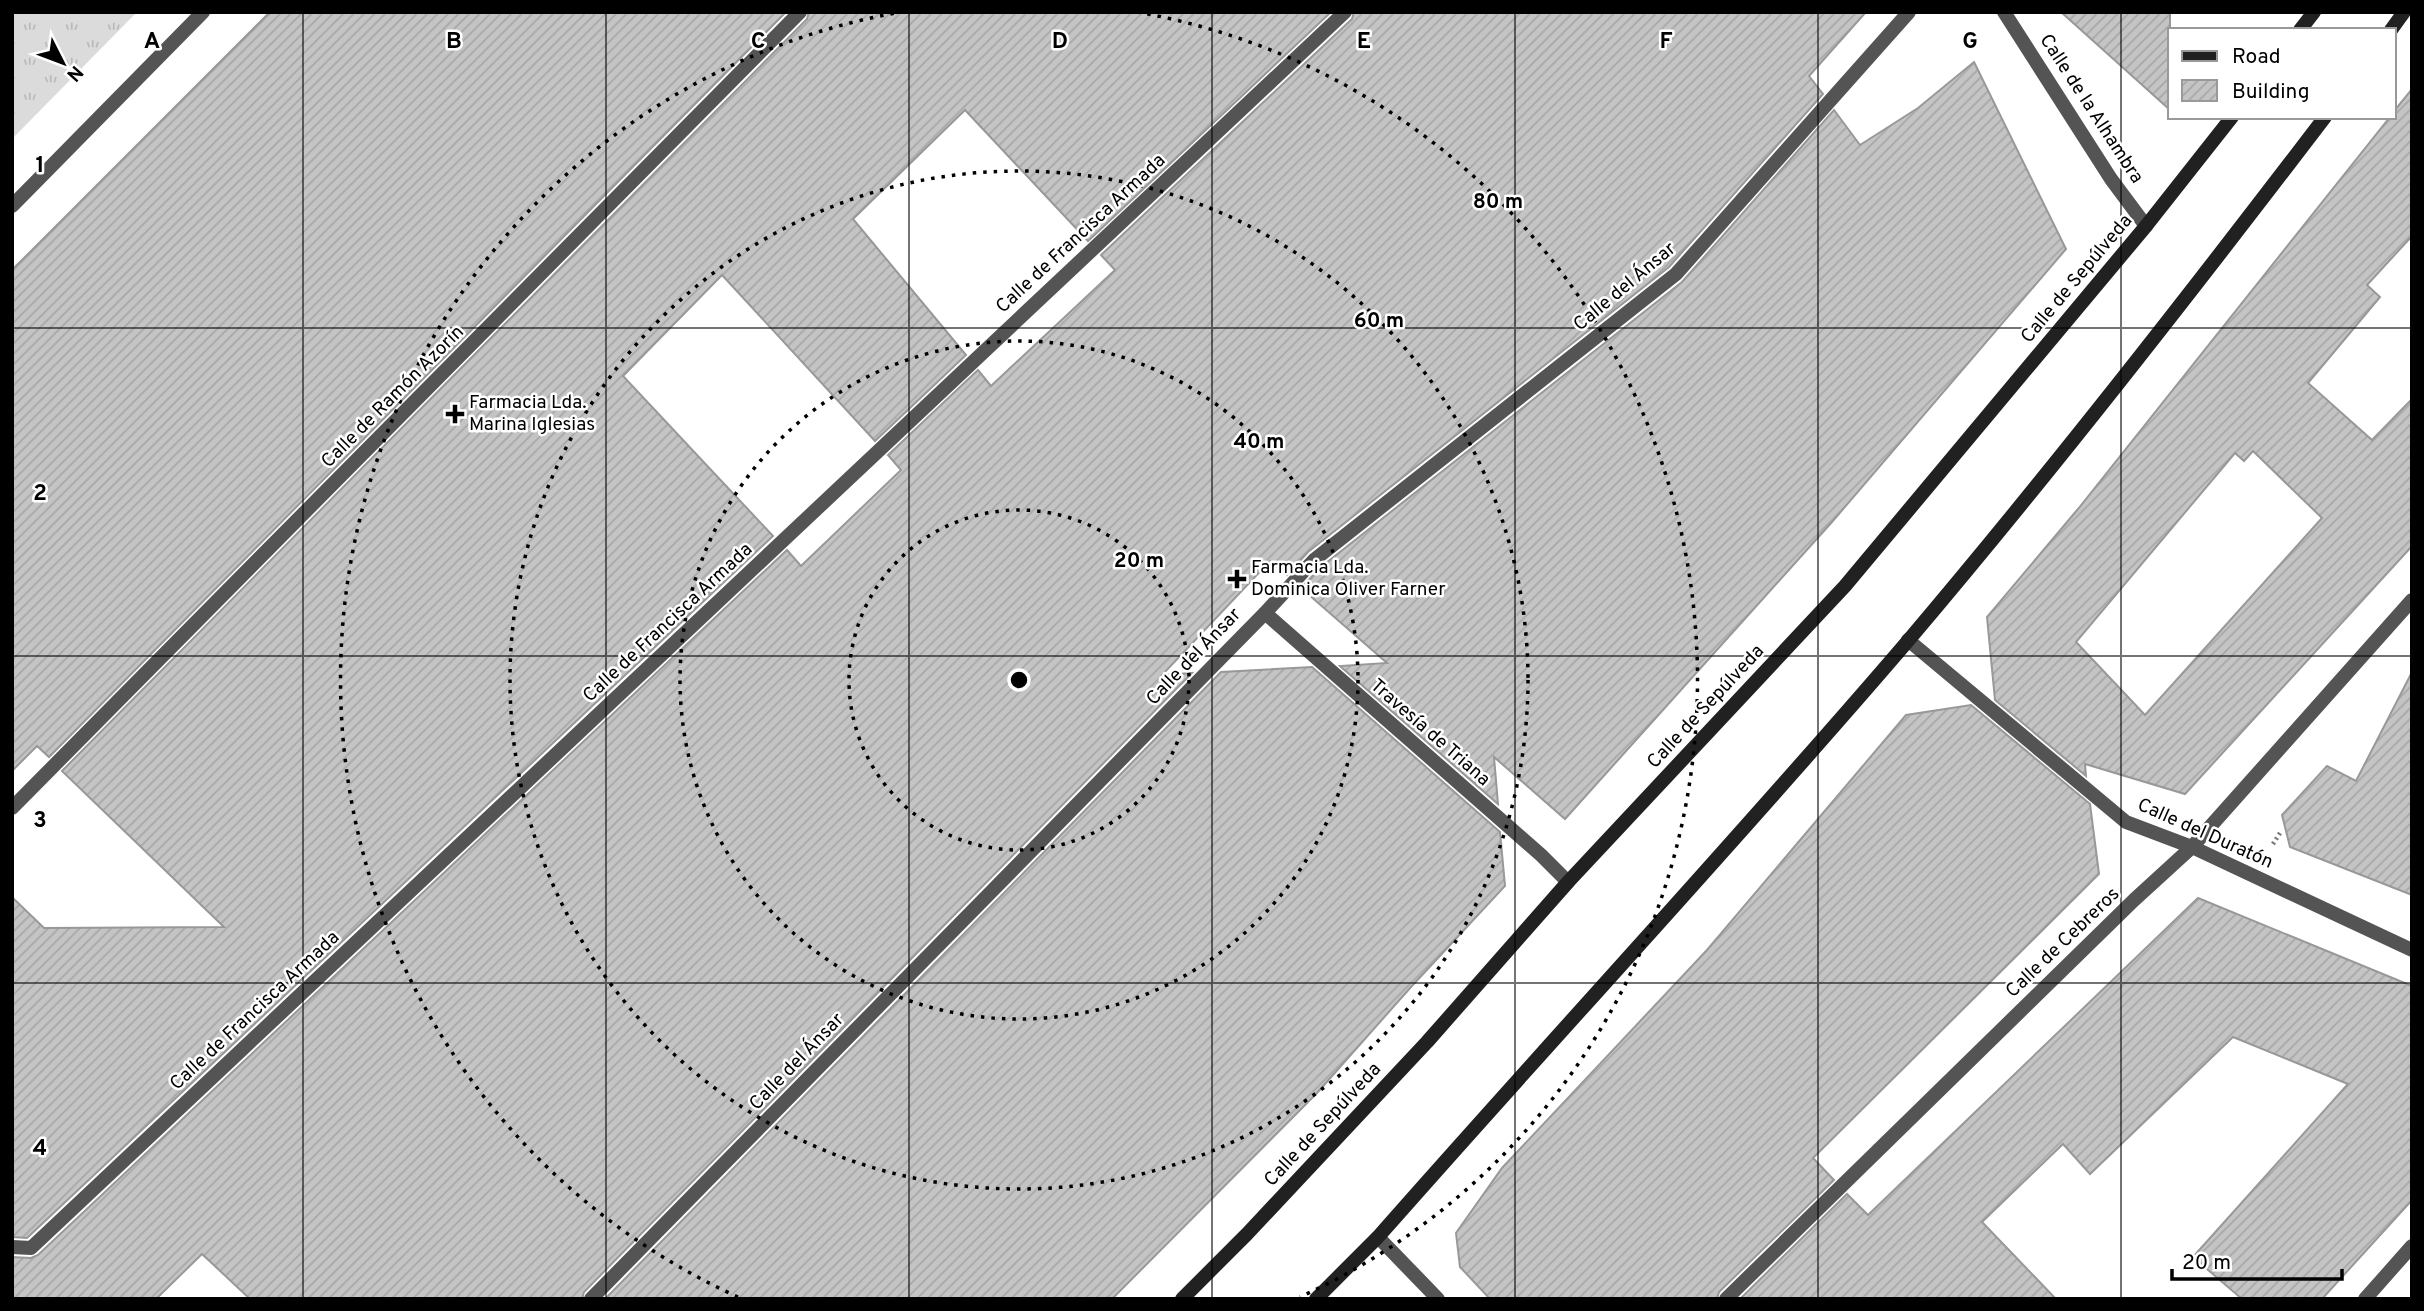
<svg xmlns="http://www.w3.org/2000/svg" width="2424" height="1311" font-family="Overpass,sans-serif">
<defs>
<pattern id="grass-tufts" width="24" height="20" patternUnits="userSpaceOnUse" patternTransform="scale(1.75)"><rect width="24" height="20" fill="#dbdbdb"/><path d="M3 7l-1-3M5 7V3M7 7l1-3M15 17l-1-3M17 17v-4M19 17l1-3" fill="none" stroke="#bababa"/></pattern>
<pattern id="building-hatch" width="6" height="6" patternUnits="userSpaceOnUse" patternTransform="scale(1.75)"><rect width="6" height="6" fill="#c4c4c4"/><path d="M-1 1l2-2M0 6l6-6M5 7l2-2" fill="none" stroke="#a7a7a7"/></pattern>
</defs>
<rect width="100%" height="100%" fill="#fff"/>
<polygon fill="url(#grass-tufts)" points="12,12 137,12 12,139"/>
<g fill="url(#building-hatch)" stroke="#989898" stroke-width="2" fill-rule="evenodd">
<polygon points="270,12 786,12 49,757 37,746 12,771 12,270"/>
<polygon points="809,12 1331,12 1088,241 965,110 853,219 966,355 875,441 722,275 623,376 773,536 27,1238 12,1237 12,897 44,928 224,927 62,771 807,19"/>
<polygon points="1354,12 1866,12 1809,76 1823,94 1669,267 1308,552 1287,575 1270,561 1162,675 1192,673 584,1292 582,1299 250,1299 202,1254 156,1299 12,1299 12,1257 31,1258 38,1255 787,550 801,566 901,470 888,455 978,370 991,386 1115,270 1101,255 1352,19"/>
<polygon points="2061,12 2170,12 2170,110 2110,56"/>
<polygon points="1974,62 2066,249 1832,522 1565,819 1494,757 1498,804 1340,666 1387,663 1301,588 1321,567 1682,282 1834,110 1860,145 1918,108"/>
<path d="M2412,89V236L2367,285L2380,297L2308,383L2372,440L2412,399V546L2185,794L2085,764L2086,776L1995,700L1987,617L2078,509L2390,117H2394V111ZM2253,451L2322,518L2145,715L2076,642L2235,453L2244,461Z"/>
<polygon points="1312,667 1500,832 1505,886 1411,987 1317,1093 1112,1299 605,1299 1221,672"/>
<polygon points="2412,672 2412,895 2290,847 2282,815 2327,766 2356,781"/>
<polygon points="1971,705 2090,804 2099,874 1813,1158 1834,1180 1719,1292 1717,1299 1490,1299 1460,1267 1456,1233 1502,1168 1707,950 1906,715"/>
<polygon points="2198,898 2412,986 2412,1200 2322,1299 2242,1299 2193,1257 2348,1084 2233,1037 2090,1174 2063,1144 1982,1222 2056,1299 1740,1299 1847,1194 1868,1215"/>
</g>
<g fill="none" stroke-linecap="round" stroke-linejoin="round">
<polyline stroke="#767676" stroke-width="4.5" stroke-dasharray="2 3.5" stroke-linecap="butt" points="2273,844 2280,833"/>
<g stroke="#545454" stroke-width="14">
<polyline points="2004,12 2111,179 2146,226"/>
<polyline points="12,206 203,12"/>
<polyline points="1265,613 1541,855 1568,882"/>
<polyline points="1908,640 2126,822 2192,847 2412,950"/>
<polyline points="12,808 800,12"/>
<polyline points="1378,1237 1438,1299"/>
<polyline points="12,1247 31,1248 1345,12"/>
<polyline points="591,1299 1265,613 1314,560 1676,274 1909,12"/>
<polyline points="1726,1299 2134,900 2192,847 2412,600"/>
<polyline points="2365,1299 2412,1246"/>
</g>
<g stroke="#212121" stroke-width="14">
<polyline points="2300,30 2314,12"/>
<polyline points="2391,30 2404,12"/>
<polyline points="1182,1299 1247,1234 1427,1042 1568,882 1845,586 2146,226 2232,117"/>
<path d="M1316,1299L1378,1237C1553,1038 1734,844 1907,642C2052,471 2189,295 2325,117"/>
</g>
</g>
<path fill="none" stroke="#000" stroke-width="2" stroke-opacity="0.55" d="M303,12V1299M606,12V1299M909,12V1299M1212,12V1299M1515,12V1299M1818,12V1299M2121,12V1299M12,328H2412M12,656H2412M12,983H2412"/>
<g fill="none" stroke="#000" stroke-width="3.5" stroke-dasharray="3.5 7">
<circle cx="1019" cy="680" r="170"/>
<circle cx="1019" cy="680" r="339"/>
<circle cx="1019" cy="680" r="509"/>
<path d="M738 1297A678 678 0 0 1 901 12M1137 12A678 678 0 0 1 1300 1297"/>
</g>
<g fill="#000" stroke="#fff" stroke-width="2.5">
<path d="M451.5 403.5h7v7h7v7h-7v7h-7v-7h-7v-7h7z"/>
<path d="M1233.5 568.5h7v7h7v7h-7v7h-7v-7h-7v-7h7z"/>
</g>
<g text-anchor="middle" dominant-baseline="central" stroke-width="5" stroke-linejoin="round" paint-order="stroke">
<g font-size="19" fill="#000" stroke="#fff">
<text transform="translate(2091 109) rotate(57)">Calle de la Alhambra</text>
<text transform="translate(1081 234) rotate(-43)">Calle de Francisca Armada</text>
<text transform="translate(2077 279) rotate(-50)">Calle de Sepúlveda</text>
<text transform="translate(1625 287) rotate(-40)">Calle del Ánsar</text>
<text transform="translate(393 397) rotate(-45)">Calle de Ramón Azorín</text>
<text transform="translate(668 623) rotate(-43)">Calle de Francisca Armada</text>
<text transform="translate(1194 657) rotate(-46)">Calle del Ánsar</text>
<text transform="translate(1706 707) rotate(-47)">Calle de Sepúlveda</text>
<text transform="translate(1430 733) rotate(41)">Travesía de Triana</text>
<text transform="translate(2205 834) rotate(24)">Calle del Duratón</text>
<text transform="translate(2063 943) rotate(-44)">Calle de Cebreros</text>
<text transform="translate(255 1011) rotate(-43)">Calle de Francisca Armada</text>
<text transform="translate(797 1062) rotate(-46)">Calle del Ánsar</text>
<text transform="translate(1323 1125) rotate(-47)">Calle de Sepúlveda</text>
</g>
<g font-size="19" fill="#000" stroke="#fff" text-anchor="start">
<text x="469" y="403">Farmacia Lda.<tspan x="469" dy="22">Marina Iglesias</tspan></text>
<text x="1251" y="568">Farmacia Lda.<tspan x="1251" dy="22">Dominica Oliver Farner</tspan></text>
</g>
</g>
<g font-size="23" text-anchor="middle" font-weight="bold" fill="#000" stroke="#fff" stroke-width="5" stroke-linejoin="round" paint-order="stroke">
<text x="152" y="48">A</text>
<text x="454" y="48">B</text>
<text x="758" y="48">C</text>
<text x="1060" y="48">D</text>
<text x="1364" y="48">E</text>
<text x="1666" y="48">F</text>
<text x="1970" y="48">G</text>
<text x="40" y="172">1</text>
<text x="40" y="500">2</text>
<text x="40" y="827">3</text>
<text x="40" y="1155">4</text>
</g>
<circle cx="1019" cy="680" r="10" fill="#000" stroke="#fff" stroke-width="3.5"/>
<g font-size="21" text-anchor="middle" font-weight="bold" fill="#000" stroke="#fff" stroke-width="5" stroke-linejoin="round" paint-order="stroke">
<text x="1498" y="208">80 m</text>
<text x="1379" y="327">60 m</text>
<text x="1259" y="448">40 m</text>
<text x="1139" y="567">20 m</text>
</g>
<rect width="2424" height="1311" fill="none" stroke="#000000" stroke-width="28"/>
<rect x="2168" y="28" width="228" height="91" fill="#ffffff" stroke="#999999" stroke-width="2"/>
<rect x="2182" y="51" width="35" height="10" fill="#212121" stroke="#999999" stroke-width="2"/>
<text x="2232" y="63" font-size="21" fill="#000000">Road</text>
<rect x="2182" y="80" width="35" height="21" fill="url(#building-hatch)" stroke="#999999" stroke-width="2"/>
<text x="2232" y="98" font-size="21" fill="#000000">Building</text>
<g transform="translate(63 63) rotate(132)" stroke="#ffffff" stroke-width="5" paint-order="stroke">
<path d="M0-5L12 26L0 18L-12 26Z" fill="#000000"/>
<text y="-10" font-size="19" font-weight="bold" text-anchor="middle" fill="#000000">N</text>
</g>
<path d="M2172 1269v10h170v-10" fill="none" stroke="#000000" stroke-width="3.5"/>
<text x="2182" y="1269" font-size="21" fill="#000000" stroke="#ffffff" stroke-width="5" paint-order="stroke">20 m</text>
</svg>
